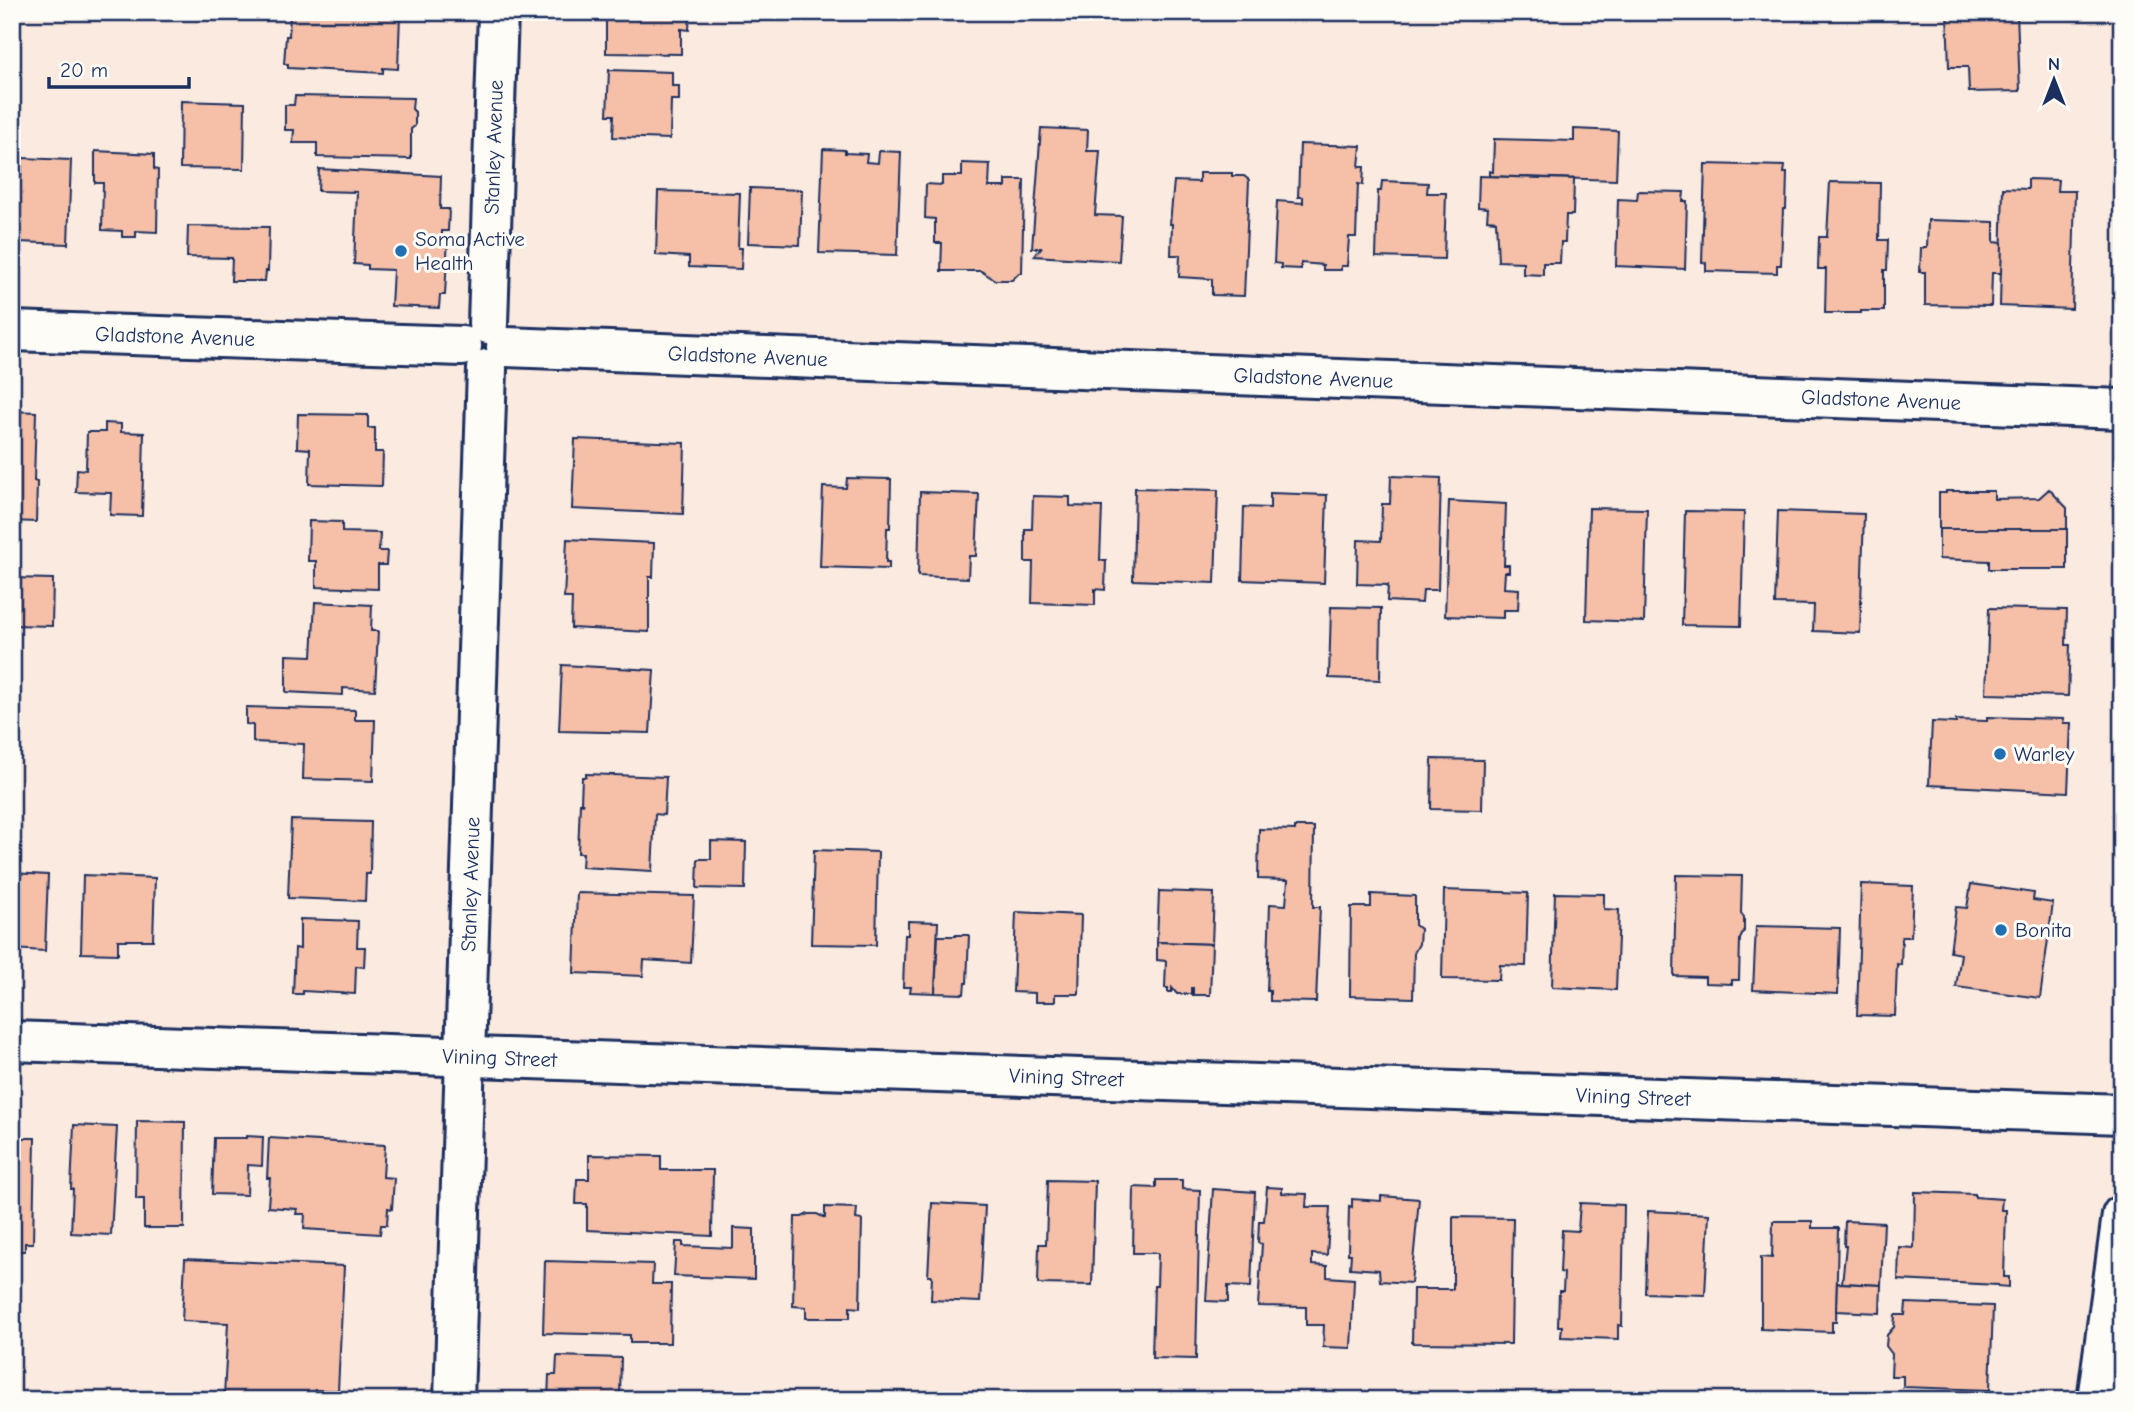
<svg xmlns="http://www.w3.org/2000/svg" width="2134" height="1412" font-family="'Comic Neue',sans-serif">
<rect width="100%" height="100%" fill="#fbeadf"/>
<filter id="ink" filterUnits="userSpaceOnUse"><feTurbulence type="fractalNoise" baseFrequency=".0143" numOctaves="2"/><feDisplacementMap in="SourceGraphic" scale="14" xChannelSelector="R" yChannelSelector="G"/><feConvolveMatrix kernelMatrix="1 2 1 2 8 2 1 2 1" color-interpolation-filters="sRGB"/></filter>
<g filter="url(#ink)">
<g fill="#f5bfa8" stroke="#1b2f5e" stroke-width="2">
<polygon points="290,12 386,12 386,15 400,15 398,69 383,68 383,73 288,68 288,64 284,64 286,36 289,36"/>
<polygon points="606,12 690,13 689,30 681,29 681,54 606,53"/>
<polygon points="1947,12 2017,12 2020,91 1969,92 1968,67 1949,67"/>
<polygon points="609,70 672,72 672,86 679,86 679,100 671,100 670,139 613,137 614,115 607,115"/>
<polygon points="295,96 413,98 412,109 415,112 415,126 411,129 411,159 317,157 317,143 293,143 294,130 285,130 285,105 294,105"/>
<polygon points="181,101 245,103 244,169 180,168"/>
<polygon points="1041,128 1088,130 1087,151 1100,151 1095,215 1122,216 1119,261 1034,256 1041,248 1032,248"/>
<polygon points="1574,129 1618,131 1616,180 1489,176 1489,171 1493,172 1494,139 1574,141"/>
<polygon points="1300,144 1361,146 1359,167 1364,167 1363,185 1358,184 1356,237 1349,237 1347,266 1341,266 1341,270 1323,270 1323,265 1301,263 1301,269 1281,268 1281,264 1274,263 1277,201 1303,203 1303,197 1298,197"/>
<polygon points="823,149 845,150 845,153 867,154 866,162 878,163 879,151 901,152 897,255 819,253"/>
<polygon points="95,151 154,154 154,169 158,170 157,232 136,231 136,237 122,237 122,231 102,230 103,183 95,183"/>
<polygon points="22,158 71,160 68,244 19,242 20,211 12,211 12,178 21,179"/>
<polygon points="962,163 990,164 989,187 1006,187 1006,180 1024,180 1022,273 1019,273 1012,280 995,280 981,271 941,271 942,243 935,243 935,219 925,218 926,184 942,185 942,176 962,176"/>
<polygon points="1705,164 1785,166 1784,173 1787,173 1786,209 1783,209 1781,265 1777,265 1777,273 1706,271 1706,263 1702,262"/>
<polygon points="319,169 441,176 440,209 449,209 448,231 442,231 442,237 448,237 445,295 440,295 439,308 391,306 393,270 368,269 368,265 354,264 357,192 318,191"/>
<polygon points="1199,173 1232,173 1232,176 1244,176 1249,180 1244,296 1212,295 1212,279 1179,277 1180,255 1171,255 1172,224 1170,224 1174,181 1199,182"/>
<polygon points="1479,176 1574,179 1573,215 1566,215 1565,242 1561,242 1560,263 1543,263 1543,275 1523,274 1523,262 1498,261 1496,221 1487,220 1488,208 1478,207"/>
<polygon points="2028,179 2058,180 2057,191 2075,191 2072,309 2000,306 2003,188 2028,189"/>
<polygon points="1382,181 1428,183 1427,193 1446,193 1444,259 1376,257 1378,191 1381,191"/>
<polygon points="1830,182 1880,183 1879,240 1888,240 1887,270 1884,270 1884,311 1861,311 1861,313 1825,313 1826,269 1818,269 1819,237 1827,237"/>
<polygon points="750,188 802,190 800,245 748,243"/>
<polygon points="658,191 740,193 738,248 742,248 741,269 689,267 689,257 656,255"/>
<polygon points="1638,191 1684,192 1683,201 1687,201 1685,269 1616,266 1618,199 1637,200"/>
<polygon points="1928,220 1994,222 1994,242 2002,243 2001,273 1992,273 1991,306 1925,305 1925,272 1920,272 1921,248 1927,248"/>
<polygon points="188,226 269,227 268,271 266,271 265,281 231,281 232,258 187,257"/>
<polygon points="12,411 36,412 34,481 37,482 36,522 12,521"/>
<polygon points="298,414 368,415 368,428 375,428 375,452 383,452 382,486 309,484 310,449 297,448"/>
<polygon points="105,423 121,424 121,432 144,433 142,516 110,515 111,493 76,492 77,469 86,470 87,432 105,432"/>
<polygon points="575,439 685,443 683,514 572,509"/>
<polygon points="1391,476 1441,478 1438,590 1423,590 1422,603 1387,601 1388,585 1357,584 1358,540 1381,541 1382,504 1390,504"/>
<polygon points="847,478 891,479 890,528 887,528 886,562 889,562 889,569 820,567 823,487 846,488"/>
<polygon points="1135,488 1218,490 1215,583 1133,580"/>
<polygon points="2049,489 2067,508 2067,529 1939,529 1939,493 1946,493 1946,491 1994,491 1994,499 2039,498"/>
<polygon points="920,492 979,494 976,556 969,556 968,578 918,576"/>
<polygon points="1270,493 1327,495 1324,583 1242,580 1244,507 1270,508"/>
<polygon points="1033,496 1070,497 1070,506 1102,507 1100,560 1106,560 1105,590 1095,589 1095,605 1032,603 1033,562 1025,562 1025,529 1032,529"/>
<polygon points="1449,501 1506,504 1504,565 1509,565 1509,572 1505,572 1504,588 1519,589 1518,610 1503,610 1503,618 1445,616"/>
<polygon points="1589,508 1647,509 1644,622 1586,620"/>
<polygon points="1685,511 1744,512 1741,626 1682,625"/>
<polygon points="1778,511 1864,514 1860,633 1813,631 1814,605 1775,604"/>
<polygon points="309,521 342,522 342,532 380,533 379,551 387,551 386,565 378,565 378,589 316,587 316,561 308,561"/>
<polygon points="1939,529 2067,529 2067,569 1989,569 1989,561 1939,559"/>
<polygon points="567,539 654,543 653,577 649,577 649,632 571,628 572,598 564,598"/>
<polygon points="12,578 53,579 52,626 12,625"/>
<polygon points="315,602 372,605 371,631 378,631 375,690 343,688 343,695 286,692 286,655 312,656"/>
<polygon points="1331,607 1381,608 1380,680 1329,678"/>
<polygon points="1989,608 2067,610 2066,645 2070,645 2068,696 1986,694"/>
<polygon points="562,665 654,670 650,733 559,731"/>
<polygon points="246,707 355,710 355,720 375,720 373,781 303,779 304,744 253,742 253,725 246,724"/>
<polygon points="1987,717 2064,719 2063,723 2071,723 2068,792 1929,785 1932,722 1956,723 1956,720 1987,721"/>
<polygon points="1432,759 1483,760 1482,810 1431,809"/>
<polygon points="586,774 666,777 664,815 655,814 652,871 582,867 583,853 578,853 580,803 584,804 581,802 582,777 586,777"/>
<polygon points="291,820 371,822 370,874 366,874 365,901 288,898"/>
<polygon points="1295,827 1314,827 1313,907 1320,907 1316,1002 1270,1001 1270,991 1267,991 1270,904 1286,905 1288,880 1258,879 1259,829 1295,830"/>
<polygon points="711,841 746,842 745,889 697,888 698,859 711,859"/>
<polygon points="814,850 878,852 876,945 811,944"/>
<polygon points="12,873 48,875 45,951 12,949"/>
<polygon points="83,875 155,878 153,940 118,940 118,954 81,953"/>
<polygon points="1676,875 1742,876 1741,913 1744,917 1744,931 1740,939 1739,980 1732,980 1732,984 1705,983 1705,977 1674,976"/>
<polygon points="1861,884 1913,886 1911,937 1902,937 1901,965 1897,964 1895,1016 1857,1015"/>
<polygon points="1971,884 2034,893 2033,900 2053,903 2040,998 1956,987 1961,954 1950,952 1956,907 1967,908"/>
<polygon points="1444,890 1528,893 1526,966 1500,965 1499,980 1442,979"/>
<polygon points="1159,891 1214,893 1212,944 1157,942"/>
<polygon points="577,893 694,896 691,963 644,960 643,976 574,973"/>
<polygon points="1555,893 1604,894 1604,909 1619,910 1616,990 1552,987"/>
<polygon points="1371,894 1415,896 1415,925 1420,929 1419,944 1414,953 1413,998 1350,996 1351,907 1371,907"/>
<polygon points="1016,912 1081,915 1079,994 1055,994 1055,1002 1035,1002 1035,993 1013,992"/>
<polygon points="300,919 358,921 357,947 365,947 364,967 356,966 355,994 303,991 303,994 293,994 295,948 300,949"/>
<polygon points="908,921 938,922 935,993 910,992 911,987 903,987 905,935 908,935"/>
<polygon points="1756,926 1840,928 1838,994 1753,990"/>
<polygon points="956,935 969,935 967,983 965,983 964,994 935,993 938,936 956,936"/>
<polygon points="1157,942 1212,944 1210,995 1193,995 1193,988 1191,988 1191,994 1177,994 1172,988 1172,992 1168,992 1168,988 1165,988 1166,961 1157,960"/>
<polygon points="137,1121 185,1122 184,1228 144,1228 144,1199 136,1199"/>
<polygon points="74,1125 117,1127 111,1235 71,1233 73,1189 71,1189"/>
<polygon points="246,1136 263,1137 262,1166 248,1165 247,1195 212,1194 214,1138 246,1138"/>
<polygon points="12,1138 35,1138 33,1243 25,1243 25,1251 12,1251"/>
<polygon points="269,1138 385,1145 383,1177 394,1178 392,1209 388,1208 387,1225 381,1225 380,1234 304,1229 305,1214 296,1214 297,1209 268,1207 270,1178 267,1178"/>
<polygon points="589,1155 661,1156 661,1170 713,1170 712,1236 587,1230 587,1204 576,1204 577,1179 589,1179"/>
<polygon points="1048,1180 1095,1181 1092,1285 1038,1284 1039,1244 1046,1244"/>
<polygon points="1156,1180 1182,1180 1182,1189 1200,1190 1196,1359 1152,1358 1154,1286 1157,1286 1158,1253 1133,1253 1134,1187 1156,1188"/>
<polygon points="1267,1187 1282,1188 1282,1193 1307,1194 1306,1207 1330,1207 1327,1255 1312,1254 1312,1265 1327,1266 1327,1277 1354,1279 1351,1348 1323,1347 1324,1325 1306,1325 1306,1307 1258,1306 1262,1244 1258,1243 1259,1221 1264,1221"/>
<polygon points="1213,1189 1255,1192 1251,1287 1228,1286 1228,1302 1206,1301"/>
<polygon points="1915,1192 1975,1194 1975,1197 2002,1199 2001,1210 2006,1210 2004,1277 2009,1277 2009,1287 1998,1286 1998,1285 1898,1280 1899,1247 1914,1248"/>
<polygon points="1381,1196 1419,1199 1411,1283 1380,1281 1379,1270 1350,1268 1351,1254 1348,1254 1349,1206 1352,1207 1352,1199 1381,1201"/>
<polygon points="932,1203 985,1206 980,1302 931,1300 932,1276 928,1276"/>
<polygon points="1580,1203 1624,1205 1622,1326 1618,1325 1618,1339 1561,1337 1562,1326 1558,1326 1559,1291 1563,1291 1564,1273 1560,1272 1562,1230 1578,1231"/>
<polygon points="825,1207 857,1208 856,1219 862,1220 860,1308 850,1307 850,1318 806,1318 806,1307 793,1306 795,1217 802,1217 808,1214 817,1214 825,1218"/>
<polygon points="1648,1211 1709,1214 1705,1295 1645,1293"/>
<polygon points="1453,1217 1513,1218 1511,1344 1412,1343 1413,1289 1453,1289"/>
<polygon points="1773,1221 1812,1221 1812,1228 1838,1228 1836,1322 1832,1322 1832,1332 1761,1329 1761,1257 1772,1258"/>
<polygon points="1845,1221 1884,1223 1881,1285 1842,1283 1846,1246 1844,1246"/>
<polygon points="733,1228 754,1229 754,1279 674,1276 676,1242 683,1242 683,1246 733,1248"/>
<polygon points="185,1259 344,1266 338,1391 315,1390 315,1400 224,1396 228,1323 182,1321"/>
<polygon points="545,1261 653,1264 652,1284 671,1284 670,1343 630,1343 630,1335 543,1333"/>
<polygon points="1837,1283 1881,1285 1880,1313 1836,1311"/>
<polygon points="1906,1303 1993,1306 1990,1390 1903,1387 1903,1376 1891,1376 1892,1354 1886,1346 1887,1335 1894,1327 1895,1315 1905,1315"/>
<polygon points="12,1325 16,1325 14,1376 12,1376"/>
<polygon points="557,1356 621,1358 620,1397 634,1397 634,1400 548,1400 549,1375 556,1375"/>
</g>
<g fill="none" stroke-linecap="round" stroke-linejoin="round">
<defs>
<g id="minor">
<path id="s1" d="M488,324L498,12"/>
<path id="s2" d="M12,331L462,346"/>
<path id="s3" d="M506,347L2122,409"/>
<path id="s4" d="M12,1041L2122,1114"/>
<path id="s5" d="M454,1400L487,369"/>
<polyline points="2097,1400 2122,1215"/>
</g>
</defs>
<use href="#minor" stroke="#1b2f5e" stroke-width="44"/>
<use href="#minor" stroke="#fdfcf7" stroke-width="38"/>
</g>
</g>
<g fill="#1f6fb2" stroke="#fdfcf7" stroke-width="2.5">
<circle cx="401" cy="251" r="7"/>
<circle cx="2000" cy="754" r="7"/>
<circle cx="2001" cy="930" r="7"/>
</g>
<g text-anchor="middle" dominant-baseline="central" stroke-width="6" stroke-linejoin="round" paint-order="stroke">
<g font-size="21" fill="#1b2f5e" stroke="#fdfcf7">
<text stroke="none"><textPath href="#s1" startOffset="177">Stanley Avenue</textPath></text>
<text stroke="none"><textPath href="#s2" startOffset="163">Gladstone Avenue</textPath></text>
<text stroke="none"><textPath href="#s3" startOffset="242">Gladstone Avenue</textPath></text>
<text stroke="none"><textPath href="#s3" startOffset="808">Gladstone Avenue</textPath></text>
<text stroke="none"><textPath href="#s3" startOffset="1376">Gladstone Avenue</textPath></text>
<text stroke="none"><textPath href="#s5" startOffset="516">Stanley Avenue</textPath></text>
<text stroke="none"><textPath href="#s4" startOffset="488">Vining Street</textPath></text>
<text stroke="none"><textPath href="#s4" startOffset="1055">Vining Street</textPath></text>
<text stroke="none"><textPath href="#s4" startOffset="1622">Vining Street</textPath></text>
</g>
<g font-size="21" fill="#1b2f5e" stroke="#fdfcf7" text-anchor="start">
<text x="415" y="239">Soma Active<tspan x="415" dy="24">Health</tspan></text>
<text x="2014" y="754">Warley</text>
<text x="2015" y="930">Bonita</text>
</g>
</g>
<rect width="2134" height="1412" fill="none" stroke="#fdfcf7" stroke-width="42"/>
<rect x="21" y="21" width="2092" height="1370" fill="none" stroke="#1b2f5e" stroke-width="2.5" filter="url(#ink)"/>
<g transform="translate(2054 80)" stroke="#fdfcf7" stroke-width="5" paint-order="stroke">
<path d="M0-5L12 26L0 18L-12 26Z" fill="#1b2f5e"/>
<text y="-10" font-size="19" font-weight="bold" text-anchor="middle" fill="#1b2f5e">N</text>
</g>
<path d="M49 77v10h140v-10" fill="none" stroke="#1b2f5e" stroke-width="3.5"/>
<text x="60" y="77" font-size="21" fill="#1b2f5e" stroke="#fdfcf7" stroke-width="5" paint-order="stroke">20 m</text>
</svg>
